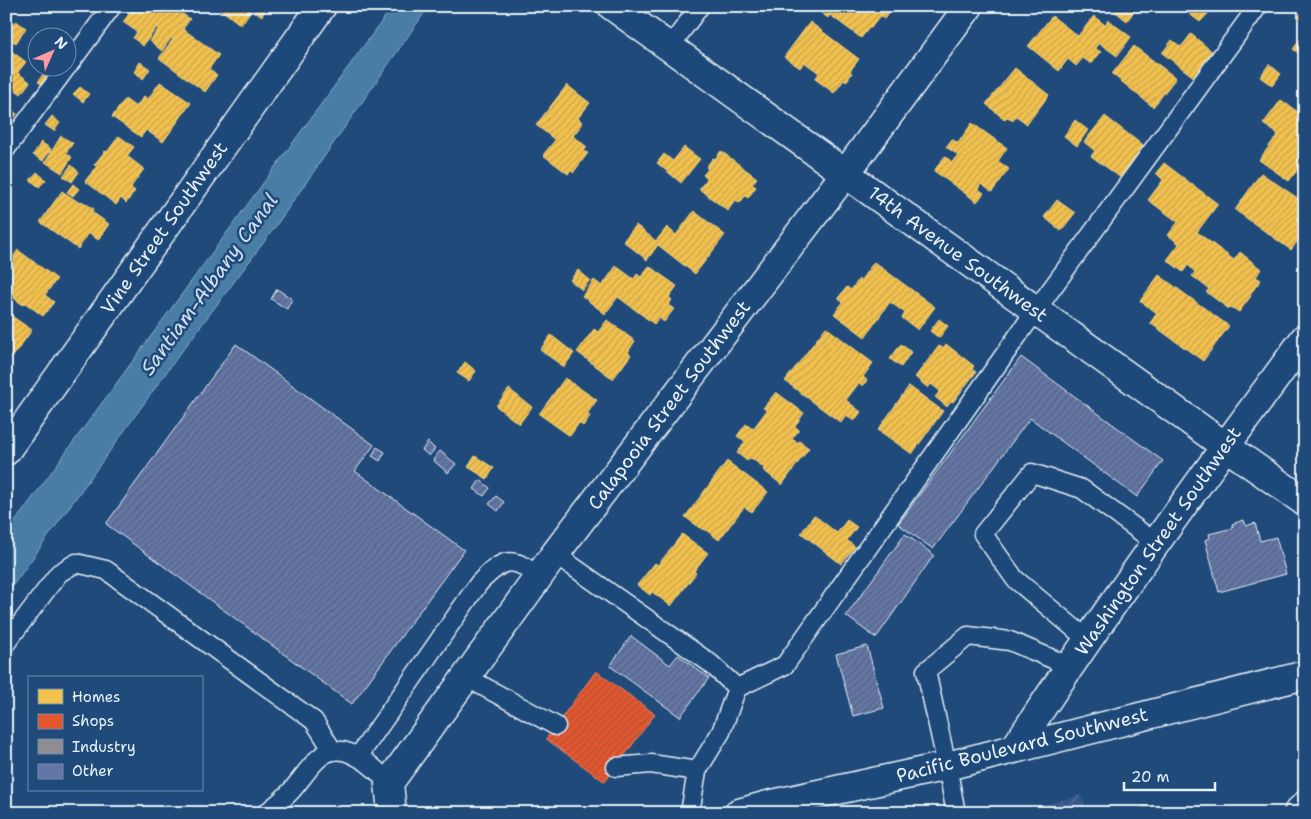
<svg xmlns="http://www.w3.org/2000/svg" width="1311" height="819" font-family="'Shantell Sans',sans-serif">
<defs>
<pattern id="industrial-furrows" width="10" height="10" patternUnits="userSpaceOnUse" patternTransform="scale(1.25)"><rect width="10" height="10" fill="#345787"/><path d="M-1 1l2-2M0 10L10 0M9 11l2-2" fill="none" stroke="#517099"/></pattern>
<pattern id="homes-hatch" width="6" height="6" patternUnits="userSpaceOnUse" patternTransform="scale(1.25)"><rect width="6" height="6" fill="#f2c14e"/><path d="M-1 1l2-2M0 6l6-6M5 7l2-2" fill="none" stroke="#c7a34d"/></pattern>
<pattern id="shops-hatch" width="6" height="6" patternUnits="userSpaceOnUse" patternTransform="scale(1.25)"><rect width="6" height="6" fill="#e4572e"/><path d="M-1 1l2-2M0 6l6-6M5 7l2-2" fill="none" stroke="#ad5238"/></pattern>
<pattern id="industry-hatch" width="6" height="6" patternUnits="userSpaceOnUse" patternTransform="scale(1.25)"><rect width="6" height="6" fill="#8d8d92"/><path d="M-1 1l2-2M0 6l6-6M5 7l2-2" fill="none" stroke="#747579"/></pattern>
<pattern id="building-hatch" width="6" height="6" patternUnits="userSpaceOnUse" patternTransform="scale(1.25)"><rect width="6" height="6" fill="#6476a5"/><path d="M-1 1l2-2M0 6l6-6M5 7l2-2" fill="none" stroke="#56617c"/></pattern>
</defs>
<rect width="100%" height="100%" fill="#1f4a7a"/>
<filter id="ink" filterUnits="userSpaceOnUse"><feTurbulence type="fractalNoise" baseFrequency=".02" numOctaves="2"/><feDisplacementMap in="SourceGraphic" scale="10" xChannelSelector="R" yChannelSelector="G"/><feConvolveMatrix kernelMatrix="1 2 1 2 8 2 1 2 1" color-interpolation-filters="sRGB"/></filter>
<g filter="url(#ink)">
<polygon fill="url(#industrial-furrows)" points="1081,795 1088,813 1013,813"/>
<polygon fill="#487da6" stroke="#88abc7" points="393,6 429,6 273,230 176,359 6,595 6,534"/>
<g fill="url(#homes-hatch)" stroke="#efcf81">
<polygon points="135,6 171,6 190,19 183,29 219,55 209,69 217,75 205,92 159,58 173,39 171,38 162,51 150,41 159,28 157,27 143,46 133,38 137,32 123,22"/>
<polygon points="216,6 268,6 262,16 252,9 241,25"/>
<polygon points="811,6 894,6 884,19 880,16 871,28 869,28 861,38 830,15 828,18"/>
<polygon points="1108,6 1138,6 1127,21"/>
<polygon points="1194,6 1215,6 1200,22 1188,13"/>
<polygon points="1305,8 1305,22 1298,17"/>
<polygon points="1052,16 1078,36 1094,16 1105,25 1108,20 1131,37 1117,56 1099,43 1095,48 1101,52 1091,64 1083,58 1076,66 1068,59 1059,71 1028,46"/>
<polygon points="16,21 26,28 16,43 6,37 6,35"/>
<polygon points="810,22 859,59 850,71 852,73 846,82 844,80 834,93 815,79 819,73 804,62 800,68 784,57"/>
<polygon points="1305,33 1305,58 1293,49"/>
<polygon points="1191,34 1214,53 1195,78 1162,53 1172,40 1181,47"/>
<polygon points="1134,46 1176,78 1153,107 1112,74"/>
<polygon points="6,47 26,62 18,72 6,63"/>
<polygon points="140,62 150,69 143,79 134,72"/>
<polygon points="1269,64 1281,74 1272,86 1260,77"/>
<polygon points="8,65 30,82 21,94 6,83 6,67"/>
<polygon points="1015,68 1049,95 1027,124 1016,116 1013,121 1008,117 1005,120 986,104"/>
<polygon points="43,74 48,77 43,85 38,82"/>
<polygon points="160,82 191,103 163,142 146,130 141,137 112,117 125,99 136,107 144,96 148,99"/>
<polygon points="567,85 590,103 578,118 583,123 573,136 587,147 584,151 588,153 573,173 571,170 568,174 543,155 555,140 536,125"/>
<polygon points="80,87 89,94 83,102 73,94"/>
<polygon points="1281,100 1305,117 1305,172 1299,168 1289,181 1259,160 1278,134 1263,124"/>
<polygon points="6,105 17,114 6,128"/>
<polygon points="52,116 60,123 54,131 45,125"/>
<polygon points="1105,116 1145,147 1121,178 1091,156 1095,151 1084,142"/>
<polygon points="1075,120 1088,130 1077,146 1064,136"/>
<polygon points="972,123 1007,148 998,161 1009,169 992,192 981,184 978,189 984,193 977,202 934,171 945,156 952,162 958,155 946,147 952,139 958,143"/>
<polygon points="61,136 73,143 66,153 72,157 62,173 45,162"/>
<polygon points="119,136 134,147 127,156 144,169 131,187 135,191 126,203 121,198 116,205 85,181 97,166 94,165 105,151 107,152"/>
<polygon points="41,142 51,149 43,161 33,155"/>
<polygon points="684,147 700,159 681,183 657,163 664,154 673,161"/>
<polygon points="721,151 757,178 752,184 756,187 748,198 745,196 740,203 735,200 728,211 699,189 707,179 703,175 708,169 706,167 713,158 715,159"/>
<polygon points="1164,163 1218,204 1197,232 1234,260 1240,252 1261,269 1256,277 1261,280 1250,294 1251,296 1239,312 1231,307 1229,309 1206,292 1209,289 1192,276 1195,272 1188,265 1183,272 1167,260 1179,244 1168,235 1178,222 1148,200 1163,180 1156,173"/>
<polygon points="71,165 79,172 72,182 63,176"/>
<polygon points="37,172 46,180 39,187 30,180"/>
<polygon points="1261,173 1305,203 1305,214 1303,215 1305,216 1305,231 1291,250 1235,210"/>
<polygon points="73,184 79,189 73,196 67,192"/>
<polygon points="62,191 80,203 82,201 94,209 92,212 109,224 98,240 89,233 78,249 40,222"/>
<polygon points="1057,200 1075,213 1061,231 1044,217"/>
<polygon points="694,211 725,235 695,274 658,245 647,260 623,241 636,225 656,241 667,227 676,235"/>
<polygon points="18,250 57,279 45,295 54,302 43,316 25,303 23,305 7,293 8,291 6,289 6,257 7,255 12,258"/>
<polygon points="874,262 935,307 918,330 902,318 905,313 890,302 865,337 834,314 843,302 838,298 847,287 851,290 859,279 860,281"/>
<polygon points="616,266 634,279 637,274 641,277 649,266 677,286 669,297 672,300 668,305 674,309 664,322 659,318 654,324 618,297 605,314 582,296 594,280 602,286"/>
<polygon points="578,270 590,280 582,290 570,280"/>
<polygon points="1159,275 1229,326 1203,361 1150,323 1157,313 1140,301"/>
<polygon points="6,312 32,330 6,366"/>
<polygon points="939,319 948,326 939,338 930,331"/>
<polygon points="607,320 635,341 628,352 631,355 613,379 577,352 594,329 598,332"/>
<polygon points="826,327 873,363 863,377 867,380 863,386 859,383 846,400 861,412 854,421 846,415 841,423 785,381"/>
<polygon points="551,335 574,353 564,367 540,350"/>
<polygon points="901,344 911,352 901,367 890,359"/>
<polygon points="946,344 974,366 972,369 976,372 953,402 951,401 947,407 935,397 940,391 931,384 928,388 915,377 939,346 943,348"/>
<polygon points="465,362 476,371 469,381 457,373"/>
<polygon points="565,378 597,400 587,414 590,416 583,426 579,423 570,436 539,414"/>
<polygon points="909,386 943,411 912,454 878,430"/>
<polygon points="509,389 532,407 519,424 496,406"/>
<polygon points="776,392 804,413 795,426 799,430 792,439 798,443 799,441 809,448 782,485 763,470 764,468 751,458 747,461 737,453 745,442 737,436 746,424 753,429 767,410 763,408"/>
<polygon points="475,456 494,468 487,479 468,467"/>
<polygon points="727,461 768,492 752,512 744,507 719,540 703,528 703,530 685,517"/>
<polygon points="814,515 837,533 847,520 857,527 847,540 855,547 841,564 801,533"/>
<polygon points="682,534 708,553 694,571 696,573 671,606 652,592 650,595 637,585 655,563 658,565"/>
</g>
<polygon fill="url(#shops-hatch)" stroke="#e5856b" points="596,671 655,714 605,782 546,739"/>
<polygon fill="url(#industry-hatch)" stroke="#a8abb1" points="1145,806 1162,813 1129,813"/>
<g fill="url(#building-hatch)" stroke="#e8f1f8">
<polygon points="277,289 292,299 287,309 271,299"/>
<polygon points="236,344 374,445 355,471 464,550 352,704 106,524"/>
<polygon points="1021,357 1163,461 1137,497 1030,418 933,549 898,524"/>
<polygon points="428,442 435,449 429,456 422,450"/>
<polygon points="377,447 385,452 380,461 372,456"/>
<polygon points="440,451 456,464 448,473 433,460"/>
<polygon points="480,480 490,488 484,496 474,489"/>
<polygon points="496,496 504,502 498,511 489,504"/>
<polygon points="1244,520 1246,526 1255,523 1260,541 1276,537 1286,574 1219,592 1205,540 1210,538 1209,534 1233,528 1232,524"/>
<polygon points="905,534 934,555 876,638 846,616"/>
<polygon points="631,636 670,665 678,655 709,678 680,717 610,666"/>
<polygon points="867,646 884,708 853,716 836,654"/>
</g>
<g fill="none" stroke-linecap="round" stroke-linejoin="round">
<defs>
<g id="service">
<polyline points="669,48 700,6"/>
<polyline points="68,66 112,6"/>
<polyline points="6,149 66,68"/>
<polyline points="555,554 710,663 737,688 721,732 697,771 690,813"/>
<polyline points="1088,640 1015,579 983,534 1032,473 1082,489 1156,543"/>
<polyline points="6,643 59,573 76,563 106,570 314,721 333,751"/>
<polyline points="466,677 556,726"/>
<polyline points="737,688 785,665 1036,310 1258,6"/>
<path d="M358,757L479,583C503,559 511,554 539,577"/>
<polyline points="616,767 651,764 697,771"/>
<path d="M266,813C275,806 284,799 292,790C316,762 326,734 366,762C375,768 382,776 389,783"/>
<polyline points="956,813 947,766 926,671 968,636 1010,641 1069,666"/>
<polyline points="1293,813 1295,808 1305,799"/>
</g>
<g id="minor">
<polyline points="612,6 1225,446 1305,502"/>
<polyline points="6,451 322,6"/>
<polyline points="392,813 389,783 555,554 845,174 969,6"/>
</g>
<path id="tertiary" d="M1015,748C1107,608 1205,473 1305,338"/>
<polyline id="primary" points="739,813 768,805 947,766 1305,675"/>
</defs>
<use href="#service" stroke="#e8f1f8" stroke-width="21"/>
<use href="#minor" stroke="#e8f1f8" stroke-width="31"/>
<use href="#tertiary" stroke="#e8f1f8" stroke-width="31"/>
<use href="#primary" stroke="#e8f1f8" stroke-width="31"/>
<use href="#service" stroke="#1f4a7a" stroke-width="18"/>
<use href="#minor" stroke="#1f4a7a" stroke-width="28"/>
<use href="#tertiary" stroke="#1f4a7a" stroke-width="28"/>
<use href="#primary" stroke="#1f4a7a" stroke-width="28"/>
</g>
</g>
<g text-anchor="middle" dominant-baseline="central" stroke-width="5" stroke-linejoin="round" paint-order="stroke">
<g font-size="19" fill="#e8f1f8" stroke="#1f4a7a">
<text transform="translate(164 228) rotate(-55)">Vine Street Southwest</text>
<text transform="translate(958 254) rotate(36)">14th Avenue Southwest</text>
<text transform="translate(669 405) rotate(-53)">Calapooia Street Southwest</text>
<text transform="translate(1158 541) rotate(-55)">Washington Street Southwest</text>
<text transform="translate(1022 745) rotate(-14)">Pacific Boulevard Southwest</text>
</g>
<g font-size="20" font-style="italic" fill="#d0e0ec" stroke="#1f4a7a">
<text transform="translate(209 284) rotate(-54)">Santiam-Albany Canal</text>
</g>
</g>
<rect width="1311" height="819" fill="none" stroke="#1f4a7a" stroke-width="25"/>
<rect x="12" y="12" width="1286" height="794" fill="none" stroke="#e8f1f8" stroke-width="2" filter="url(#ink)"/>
<rect x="28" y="676" width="175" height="115" fill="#1f4a7a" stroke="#6f8dac"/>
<rect x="38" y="689" width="25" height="15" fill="#f2c14e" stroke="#6f8dac"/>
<text x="72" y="702" font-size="15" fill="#e8f1f8">Homes</text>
<rect x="38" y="714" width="25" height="15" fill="#e4572e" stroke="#6f8dac"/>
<text x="72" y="726" font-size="15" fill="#e8f1f8">Shops</text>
<rect x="38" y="739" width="25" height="15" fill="#8d8d92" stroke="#6f8dac"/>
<text x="72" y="752" font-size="15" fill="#e8f1f8">Industry</text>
<rect x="38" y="764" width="25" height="15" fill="#6476a5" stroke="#6f8dac"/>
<text x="72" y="776" font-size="15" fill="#e8f1f8">Other</text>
<g transform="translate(52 52) rotate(45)"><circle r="24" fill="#1f4a7a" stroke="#6f8dac"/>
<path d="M0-4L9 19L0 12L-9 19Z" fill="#ff9aa2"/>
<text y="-8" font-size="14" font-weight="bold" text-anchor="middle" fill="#e8f1f8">N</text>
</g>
<path d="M1124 782v8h91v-8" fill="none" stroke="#e8f1f8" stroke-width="2.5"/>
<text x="1131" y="782" font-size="15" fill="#e8f1f8" stroke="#1f4a7a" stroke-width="4" paint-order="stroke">20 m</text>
</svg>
